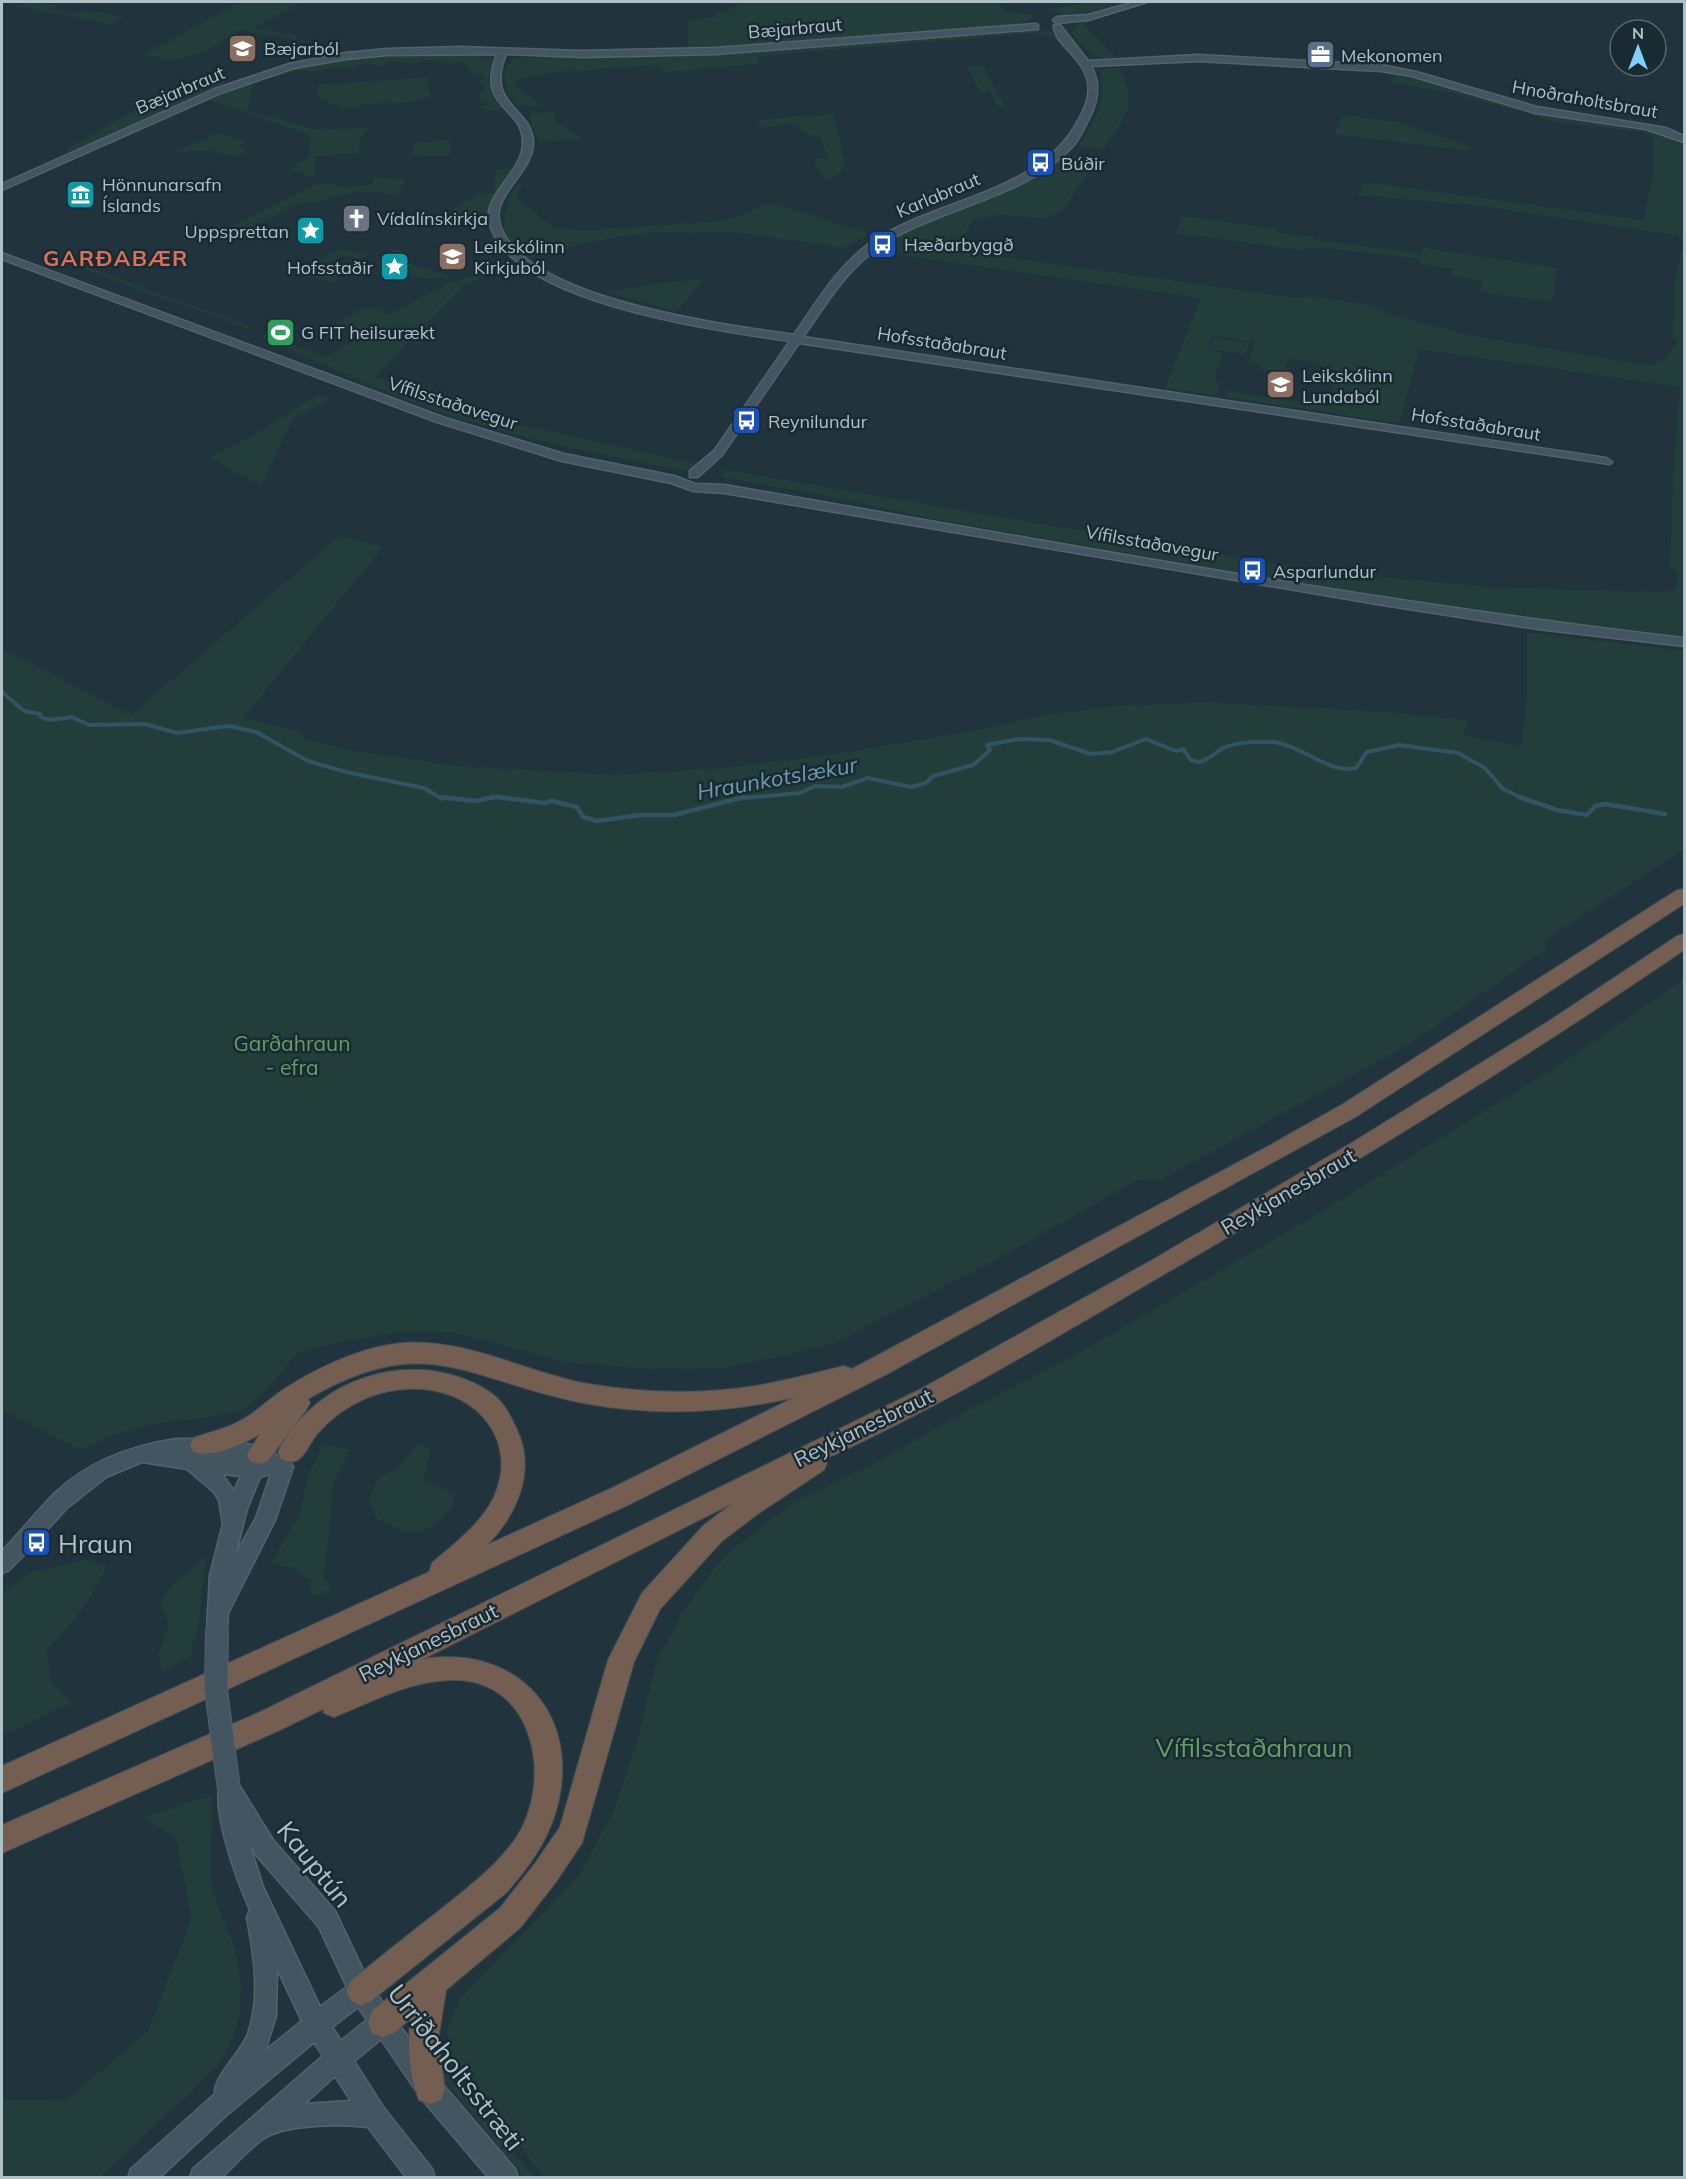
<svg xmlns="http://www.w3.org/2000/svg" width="1686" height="2179" font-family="Mulish,sans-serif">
<rect width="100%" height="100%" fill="#21343d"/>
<g fill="#233e3a">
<polygon points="27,2 57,5 50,9 76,14 84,10 124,17 112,24 18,6"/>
<polygon points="241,2 303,2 253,28 301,36 294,40 240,30 204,52 173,61 145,54"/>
<polygon points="743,2 997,2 1007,13 1033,14 1033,16 1028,21 1013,25 687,51 689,20 715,17 717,12 728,11"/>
<polygon points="1091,2 1135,2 1067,16 1048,10"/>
<path d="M1090,21L1083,25L1116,57C1092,62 1086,49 1071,33L1078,24Z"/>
<path d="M1038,30L1050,32L1057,38L1036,33L757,56L759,64L668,72L657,65L547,73L517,80L515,85L543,106L517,105C506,92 494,65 519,58L720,55Z"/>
<path d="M398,55H474L492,59L488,74L489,84L502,108L494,111L483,109L481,106L488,105L486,101L480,102L479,93L485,92L484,84H478V81L484,80L483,74L476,75L467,68L470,66L456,62L452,64L436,62V60H421L420,63L386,62V65L374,66L373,63L355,65V68L341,69L340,67L307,72V70L294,71L293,73L273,76L252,84L248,110L252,112L315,129L367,128L366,132L360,137L359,153L316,156L314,177L294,171L292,168L309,156L311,138L307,134L212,101L211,99C270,72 332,59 398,55Z"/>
<polygon points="983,66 1003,103 1004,106 998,107 989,91 980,91 967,67"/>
<path d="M1106,68H1120C1123,76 1128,86 1129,95C1130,115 1112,135 1102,150L1083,147L1079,144C1095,120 1108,101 1100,71Z"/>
<path d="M1398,73L1521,108L1647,128L1674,135L1684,143V242L1676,235L1480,206L1358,195L1364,182L1643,220C1650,192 1656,166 1654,138L1646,133L1556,122L1456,94L1395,83L1391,80Z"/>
<polygon points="427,77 431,96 419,101 360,105 359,108 339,109 339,106 317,98 318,85"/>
<polygon points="222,80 225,83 223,86 86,147 75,151 66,150 142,106"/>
<polygon points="552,111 554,112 554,120 582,139 539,142 529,117 533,113"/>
<polygon points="833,114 845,164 841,172 827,181 814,164 817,162 815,159 829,157 819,137 812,136 790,124 761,128 757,120"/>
<polygon points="1343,115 1398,122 1466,145 1471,151 1335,134"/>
<polygon points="218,133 246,142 238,146 249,150 233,157 216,151 176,152"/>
<polygon points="450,140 451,155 407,156 414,152 413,143"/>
<path d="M1076,156L1097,158L1064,209L1051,217L1037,218L1000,215L975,218L955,247L961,251L1295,298L1316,297L1370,305L1391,315L1472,336L1650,366L1664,360L1678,342L1673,337L1675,277L1684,242V636L1544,620L1294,582L923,517L829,496L721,477L725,470L1317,571L1499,588L1661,592L1674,590L1677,586L1678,574L1670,566L1674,463L1680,387L1419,349L1400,423L1225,397L1227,391L1328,406L1335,377L1316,362L1288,359L1285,372L1261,369V365L1249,364L1254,342L1212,336L1208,350L1223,353L1214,381L1221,383L1216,395L1165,388L1201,298L879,252C913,221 981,204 1024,184C1041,175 1057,159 1076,156Z"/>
<polygon points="514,168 481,224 448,213 479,193 494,193 496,170"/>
<path d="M374,178L406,179L397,196C379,191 359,191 340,195C323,198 325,206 304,201L255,225L250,239L233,240L217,234L317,184L329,183L341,187L373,185Z"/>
<path d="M524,182L516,197L555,229L592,230L721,221L745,214L768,202L865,232L867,236L846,248L742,233L654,232L592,241L526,259C498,237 500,215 515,186Z"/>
<polygon points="1182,216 1277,229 1276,233 1313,237 1314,240 1421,253 1423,248 1558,268 1552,302 1480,292 1483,281 1451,276 1454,269 1420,264 1421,259 1315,247 1301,250 1175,233"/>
<polygon points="339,249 366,254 366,257 356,259 343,255 325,266 338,276 336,281 331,283 299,273 299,270"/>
<polygon points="395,249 406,253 409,263 454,278 421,278 410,275 399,281 376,273 384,259"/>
<path d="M502,260L510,264L463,286L374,377L486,417L701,465L689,470L674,469C603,454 532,441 464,420C393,398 328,365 260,337L265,334L326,357L366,334L335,323L366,306L391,314L449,283L461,280Z"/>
<polygon points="83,261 88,262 86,266 108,275 254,328 251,330 175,301 167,301 74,265"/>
<polygon points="704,279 676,312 608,292 661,283"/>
<polygon points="1214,338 1249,343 1246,354 1210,349"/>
<polygon points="319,394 330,399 293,419 261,485 234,472 210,456 247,439"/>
<polygon points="339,536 383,547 243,718 298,731 306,739 354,751 456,766 615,775 722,768 837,754 994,727 1044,715 1118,706 1203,702 1385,712 1467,720 1464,736 1521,746 1527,699 1527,632 1684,651 1684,849 1545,941 1546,949 1408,1045 1158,1181 1139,1179 985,1266 831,1344 779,1357 720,1368 650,1369 566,1362 454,1333 399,1332 338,1342 296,1354 269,1387 242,1410 210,1417 156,1423 113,1435 81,1450 2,1410 2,649 131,715"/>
<polygon points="1684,979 1684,2177 544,2177 455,2062 448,2046 447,2028 461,1998 579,1875 613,1813 635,1749 657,1659 679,1621 680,1612 688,1606 715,1567 743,1541 793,1503 870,1466 975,1406 1072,1357 1311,1218 1564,1062"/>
<polygon points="323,1444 350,1450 333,1484 324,1577 331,1589 312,1597 311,1580 290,1567 271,1564 300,1514 308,1477"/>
<path d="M418,1444L430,1449L424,1480L455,1495C452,1514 431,1534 410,1532C400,1531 388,1524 378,1520L368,1501L377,1480L397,1467Z"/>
<polygon points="206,1556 197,1638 193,1640 192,1655 162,1672 158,1655 169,1623 160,1600 173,1585"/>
<path d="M87,1560L107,1565C92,1598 72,1625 46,1650L50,1681L72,1703L2,1736V1593L34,1571Z"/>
<path d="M211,1796C214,1826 207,1858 212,1888C215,1905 224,1919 230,1935C247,1984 246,2033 211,2073L100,2177H2V2099L10,2101L67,2100L149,2030L192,1917L176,1838L143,1817Z"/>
<polygon points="441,2060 454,2083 534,2177 525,2177 454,2093 435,2067"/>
</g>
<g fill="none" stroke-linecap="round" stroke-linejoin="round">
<g stroke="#315363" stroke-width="4">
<polyline points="2,692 24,711 40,714 41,717 49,720 72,717 89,725 145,724 177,733 229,726 256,732 308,761 346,772 424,788 442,799"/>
<polyline points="486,799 495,797 512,799"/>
<path d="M734,799L800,793L815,786L842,787L868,778L911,787L926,783L933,776L973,765L990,750L987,745L1019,739L1049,740L1091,754L1112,752L1146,739L1176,751L1183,749L1191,760L1199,762C1209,760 1215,753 1223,748C1237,742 1259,741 1274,742C1303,746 1331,775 1356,768L1367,752L1399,745L1458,753L1485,768L1503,789L1524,799"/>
</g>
<g stroke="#315363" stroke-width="4.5">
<polyline points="440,797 476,801 493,797"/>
<polyline points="499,797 545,803 552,801 577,807 583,817 597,821 640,815 674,815 744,797"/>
<polyline points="1519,797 1557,810 1587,815 1595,806 1605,804 1665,814"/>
</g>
<defs>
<g id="secondary">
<polygon points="1135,2 1147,2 1088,20 1057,23 1053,20 1057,17 1088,15"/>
<path d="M1035,24L1038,25V29L716,54L583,57L506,54C484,108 533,106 533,144C532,172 493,195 499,221C517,299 726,325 794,335C816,303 836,268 869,244C932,199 1040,194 1078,121C1082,113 1087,105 1088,96C1094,60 1053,47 1054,25H1060L1088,61L1198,55L1381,65L1416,72L1537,107L1666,128L1684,136V142L1646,129L1536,113L1412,76L1381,71L1198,61L1091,66C1101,84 1098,101 1089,118C1084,128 1080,138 1073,146C1025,199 938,207 879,247C846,270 826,304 803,337L1606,458L1612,462L1610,464L799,343L722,455L698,477H690V471L714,451L790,341C720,331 506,303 489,221C484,194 523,172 523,143C524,106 475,109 497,54L387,55L346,59L294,68L221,93L2,190V184L215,89L289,64L346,53L387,49L461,47L579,51L716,48Z"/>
<path d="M2,253L445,418L564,454L674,476L695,484L724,485C1043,540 1362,601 1684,638V646L1538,629L1383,605L724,493L693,491L671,483L562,461L437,422L2,259Z"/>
<path d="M176,1439H216L259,1446L275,1454L281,1459L290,1461L293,1467L275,1520L228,1613L227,1630L224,1637L217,1639L210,1637L207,1630L210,1575L223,1524L219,1500L213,1491L187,1469L142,1462L106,1477L68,1507L19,1560L9,1570L2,1573V1551C20,1533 36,1512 55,1493C89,1461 130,1446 176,1439ZM222,1474L241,1476L234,1491ZM269,1474L270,1477L256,1518L235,1556L247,1509L260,1477Z"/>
<path d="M229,1778L237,1782L273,1840L335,1911L369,1983L439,2080L515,2169L518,2178H489L421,2098L381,2039L354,2061L383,2107L432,2169L435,2178H407L368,2127C341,2124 290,2124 266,2137C252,2145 234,2166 221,2178H190L193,2169L323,2056L314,2042L229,2113L159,2178H128L131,2169L215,2094C213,2077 242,2051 248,2034C261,1997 254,1955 247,1918L250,1910C238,1882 210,1809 221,1782ZM249,1843L257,1856L319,1927L347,1987L320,2007L263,1887ZM277,1968L302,2021L265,2051L276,2016ZM358,2007L367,2020L341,2041L332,2027ZM335,2076L351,2101L304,2104Z"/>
</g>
<g id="highway">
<path d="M1684,889V904L1357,1116L885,1375L630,1504L2,1793V1766L429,1572L432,1563C454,1544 481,1524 494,1497C519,1441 478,1393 422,1389C382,1386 344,1403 317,1434C311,1441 306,1454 299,1459C293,1464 287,1461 281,1459L278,1452C309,1389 385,1356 452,1375C469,1380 488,1388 500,1401C509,1411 515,1425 520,1437C534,1476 515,1517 487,1545L612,1488L795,1397C725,1414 653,1416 583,1403C467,1380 426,1329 308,1399L310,1403L306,1410L268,1461L259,1464L250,1461L247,1454L260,1434C243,1444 212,1459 193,1452L190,1445L193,1438C209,1432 226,1429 240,1421C257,1412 269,1399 284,1389C319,1367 361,1347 402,1343C465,1338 523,1371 583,1383C640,1393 699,1395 755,1386C785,1381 814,1373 844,1366L852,1369L1265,1148L1343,1104L1677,890Z"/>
<path d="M1684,934V950C1513,1067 1336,1175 1156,1279C1048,1342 940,1407 825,1459L827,1463L824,1470L759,1513L722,1541L660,1609L634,1662L582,1843L556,1882L520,1928L446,1990L438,2040L445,2089L441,2100L430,2104L419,2100C409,2075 407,2044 411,2018L394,2033L383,2037L372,2033L368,2022L372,2011L500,1908L536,1862L560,1827L608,1660L642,1593L704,1525L733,1503L423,1659C519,1644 583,1717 556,1811C546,1844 528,1868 506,1893L371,2001L361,2006L351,2001L346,1991L351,1981C380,1957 410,1933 440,1910C467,1888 496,1867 516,1838C553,1782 536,1681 455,1680C410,1680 375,1701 334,1717L324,1713L323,1709L280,1730L2,1853V1825L260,1712L919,1390L1154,1259L1353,1142L1549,1021L1677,936Z"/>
</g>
</defs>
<use href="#secondary" stroke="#53636b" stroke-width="3"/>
<use href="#highway" stroke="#405058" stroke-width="2"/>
<use href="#secondary" fill="#425560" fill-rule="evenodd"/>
<use href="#highway" fill="#745e51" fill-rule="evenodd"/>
<defs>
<polyline id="secondary-bridge" points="217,1630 216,1690 229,1789"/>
</defs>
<use href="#secondary-bridge" stroke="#53636b" stroke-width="24" stroke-linecap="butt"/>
<use href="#secondary-bridge" stroke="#425560" stroke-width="22"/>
</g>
<defs>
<symbol id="school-square" viewBox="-11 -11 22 22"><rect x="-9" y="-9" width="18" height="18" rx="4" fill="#8d6e63" stroke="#1a2a32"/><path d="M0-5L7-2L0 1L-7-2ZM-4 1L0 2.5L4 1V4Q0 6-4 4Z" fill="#fff"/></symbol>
<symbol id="office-square" viewBox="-11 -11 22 22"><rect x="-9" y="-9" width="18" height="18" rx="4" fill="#5c6f8a" stroke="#1a2a32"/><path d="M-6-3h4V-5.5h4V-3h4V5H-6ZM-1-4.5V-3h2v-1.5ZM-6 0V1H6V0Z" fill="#fff"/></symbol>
<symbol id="bus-square" viewBox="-11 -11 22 22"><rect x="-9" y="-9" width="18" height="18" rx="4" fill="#1a4fb4" stroke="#1a2a32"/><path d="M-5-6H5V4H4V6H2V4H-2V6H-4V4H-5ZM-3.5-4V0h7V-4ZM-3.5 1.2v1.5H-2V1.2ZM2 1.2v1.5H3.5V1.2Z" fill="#fff"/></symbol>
<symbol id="museum-square" viewBox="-11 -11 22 22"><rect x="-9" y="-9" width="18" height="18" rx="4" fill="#0f9aa8" stroke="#1a2a32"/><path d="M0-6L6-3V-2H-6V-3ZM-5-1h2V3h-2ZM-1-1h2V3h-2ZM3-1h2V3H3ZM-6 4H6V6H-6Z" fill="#fff"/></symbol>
<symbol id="church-square" viewBox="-11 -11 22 22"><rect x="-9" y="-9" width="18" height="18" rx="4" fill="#6b7280" stroke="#1a2a32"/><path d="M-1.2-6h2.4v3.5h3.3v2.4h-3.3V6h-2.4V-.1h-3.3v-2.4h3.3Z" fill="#fff"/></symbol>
<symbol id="sight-square" viewBox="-11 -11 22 22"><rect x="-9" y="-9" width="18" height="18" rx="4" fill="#0f9aa8" stroke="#1a2a32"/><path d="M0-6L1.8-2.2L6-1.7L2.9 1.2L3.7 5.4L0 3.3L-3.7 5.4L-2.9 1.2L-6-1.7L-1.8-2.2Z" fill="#fff"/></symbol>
<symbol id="stadium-square" viewBox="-11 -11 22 22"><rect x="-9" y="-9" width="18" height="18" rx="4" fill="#2e9e5b" stroke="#1a2a32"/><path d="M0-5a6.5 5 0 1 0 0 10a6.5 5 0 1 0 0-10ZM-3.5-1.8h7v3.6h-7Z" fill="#fff"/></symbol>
</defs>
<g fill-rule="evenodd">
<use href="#school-square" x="226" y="32" width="33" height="33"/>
<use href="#office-square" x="1304" y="38" width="33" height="33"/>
<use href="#bus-square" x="1024" y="146" width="33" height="33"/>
<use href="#museum-square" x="64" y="178" width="33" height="33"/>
<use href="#church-square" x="340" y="202" width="33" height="33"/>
<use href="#sight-square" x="294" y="214" width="33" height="33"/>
<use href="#bus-square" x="866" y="228" width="33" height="33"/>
<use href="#school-square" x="436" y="240" width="33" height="33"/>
<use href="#sight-square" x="378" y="250" width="33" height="33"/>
<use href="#stadium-square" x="264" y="316" width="33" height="33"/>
<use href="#school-square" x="1264" y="368" width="33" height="33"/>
<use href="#bus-square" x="730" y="404" width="33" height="33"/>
<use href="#bus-square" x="1236" y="554" width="33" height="33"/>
<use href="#bus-square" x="20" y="1526" width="33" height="33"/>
</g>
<g text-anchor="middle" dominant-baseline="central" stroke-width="5" stroke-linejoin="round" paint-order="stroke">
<g font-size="18" fill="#b0c0c9" stroke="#1a2a32">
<text transform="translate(795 28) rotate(-5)">Bæjarbraut</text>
<text transform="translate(180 90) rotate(-23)">Bæjarbraut</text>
<text transform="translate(1585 99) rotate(10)">Hnoðraholtsbraut</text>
<text transform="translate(938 195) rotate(-23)">Karlabraut</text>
<text transform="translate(942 343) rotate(9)">Hofsstaðabraut</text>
<text transform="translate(453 403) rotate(18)">Vífilsstaðavegur</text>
<text transform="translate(1476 424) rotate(9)">Hofsstaðabraut</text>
<text transform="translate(1152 543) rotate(10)">Vífilsstaðavegur</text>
</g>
<g font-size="18" fill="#b0c0c9" stroke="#1a2a32" text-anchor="start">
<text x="264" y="48">Bæjarból</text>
<text x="1341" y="55">Mekonomen</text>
<text x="1061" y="163">Búðir</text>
<text x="102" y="184">Hönnunarsafn<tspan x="102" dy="21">Íslands</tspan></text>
<text x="377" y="218">Vídalínskirkja</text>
<text x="289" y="231" text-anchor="end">Uppsprettan</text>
<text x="904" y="244">Hæðarbyggð</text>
<text x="474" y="246">Leikskólinn<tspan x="474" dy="21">Kirkjuból</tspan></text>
<text x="373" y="267" text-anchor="end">Hofsstaðir</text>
<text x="301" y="332">G FIT heilsurækt</text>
<text x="1302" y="375">Leikskólinn<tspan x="1302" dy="21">Lundaból</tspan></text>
<text x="768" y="421">Reynilundur</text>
<text x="1273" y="571">Asparlundur</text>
</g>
<g font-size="21" fill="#669c65" stroke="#1a2a32">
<text x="292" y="1043">Garðahraun<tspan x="292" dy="24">- efra</tspan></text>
</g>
<g font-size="21" fill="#b0c0c9" stroke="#1a2a32">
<text transform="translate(1288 1191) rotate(-30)">Reykjanesbraut</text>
<text transform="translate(863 1427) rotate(-26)">Reykjanesbraut</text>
<text transform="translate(428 1642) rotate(-26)">Reykjanesbraut</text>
</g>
<g font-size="22" font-weight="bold" letter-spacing="1.5" fill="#dc7158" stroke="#1a2a32">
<text x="116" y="258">GARÐABÆR</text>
</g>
<g font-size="22" font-style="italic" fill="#6e99af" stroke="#1a2a32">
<text transform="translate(777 778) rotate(-10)">Hraunkotslækur</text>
</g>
<g font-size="26" fill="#b0c0c9" stroke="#1a2a32" text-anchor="start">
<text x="58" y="1543">Hraun</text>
</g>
<g font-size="26" fill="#669c65" stroke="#1a2a32">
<text x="1254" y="1747">Vífilsstaðahraun</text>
</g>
<g font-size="26" fill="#b0c0c9" stroke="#1a2a32">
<text transform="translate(315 1864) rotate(51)">Kauptún</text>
<text transform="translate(456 2067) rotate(52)">Urriðaholtsstræti</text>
</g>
</g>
<rect width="1686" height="2179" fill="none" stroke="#b0c0c9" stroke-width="6"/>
<g transform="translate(1638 48)"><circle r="28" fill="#1a2a32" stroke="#56666e" stroke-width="1.5"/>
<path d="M0-4.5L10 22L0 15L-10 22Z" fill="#7fd0ff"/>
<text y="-9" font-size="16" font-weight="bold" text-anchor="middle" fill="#b0c0c9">N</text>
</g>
</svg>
